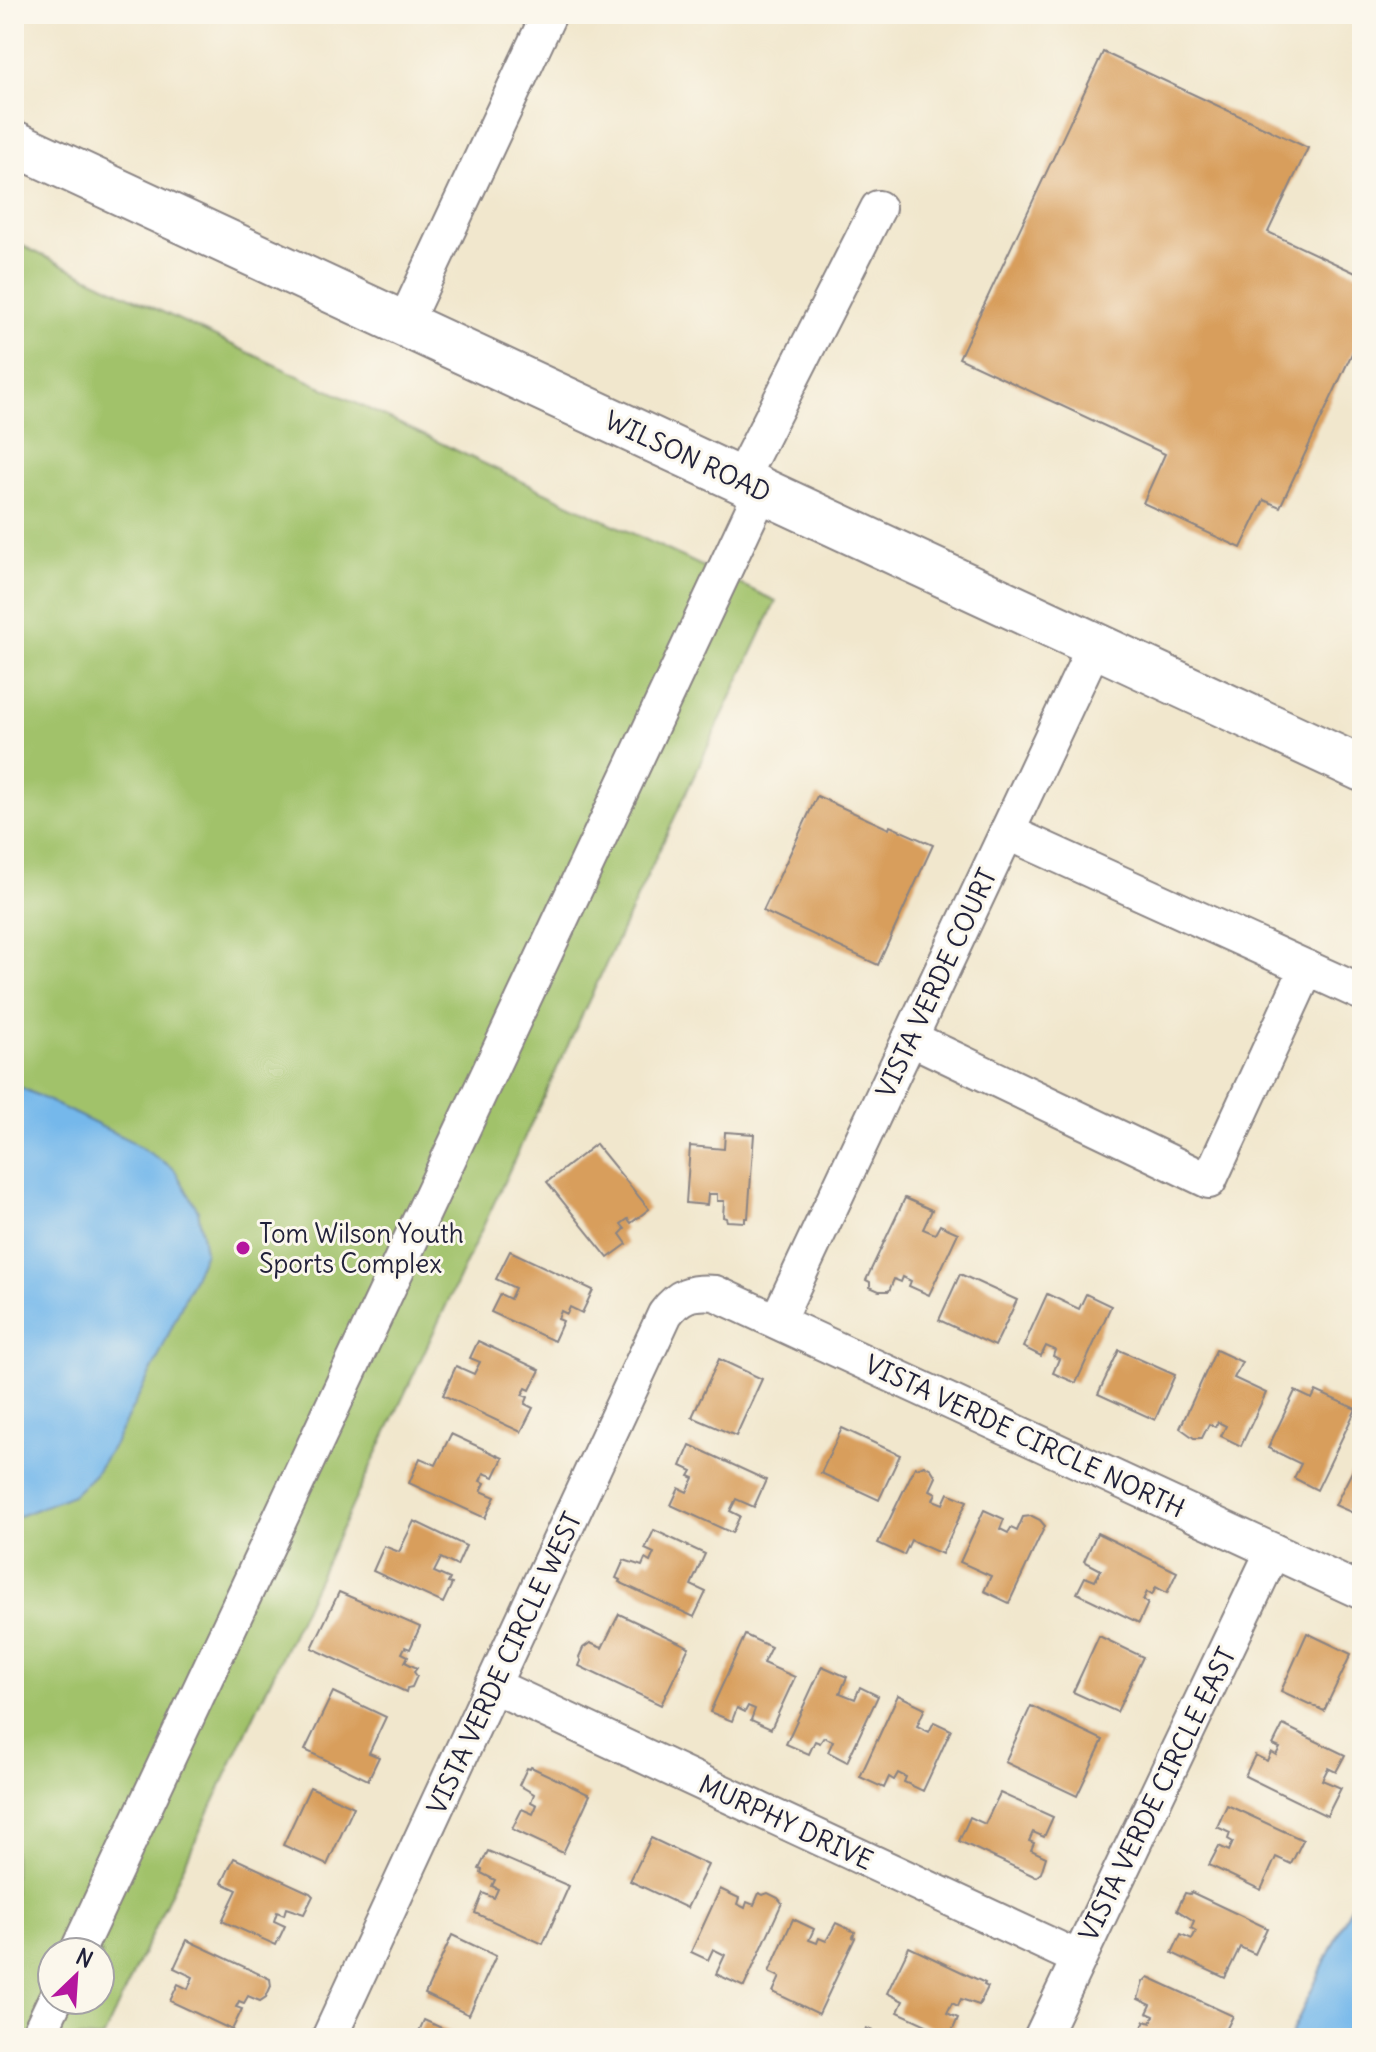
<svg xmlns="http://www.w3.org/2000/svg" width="1376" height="2052" font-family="Delius,sans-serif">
<rect width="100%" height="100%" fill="#fbf7ec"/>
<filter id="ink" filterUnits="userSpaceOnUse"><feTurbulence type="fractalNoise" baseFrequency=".0125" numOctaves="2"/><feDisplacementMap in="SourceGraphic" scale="16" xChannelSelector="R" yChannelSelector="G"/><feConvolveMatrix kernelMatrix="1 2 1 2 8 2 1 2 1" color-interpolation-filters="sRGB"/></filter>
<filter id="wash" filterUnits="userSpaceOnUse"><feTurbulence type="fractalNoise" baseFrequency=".006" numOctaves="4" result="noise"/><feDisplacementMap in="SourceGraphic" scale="32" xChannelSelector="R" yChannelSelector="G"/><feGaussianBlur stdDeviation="1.8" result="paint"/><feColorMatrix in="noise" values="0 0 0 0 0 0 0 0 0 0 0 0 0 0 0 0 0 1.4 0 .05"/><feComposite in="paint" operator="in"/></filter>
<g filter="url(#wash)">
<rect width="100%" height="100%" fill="#f1e7cd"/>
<path fill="#a1c26a" stroke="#627252" stroke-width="2" fill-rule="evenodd" d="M14,242L776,601L103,2038H14ZM52,1952H100V2000H52Z"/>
<g fill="#75b8eb" stroke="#4c6d93" stroke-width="2">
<polygon points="14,1084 131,1141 174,1169 198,1210 205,1252 158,1358 114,1444 94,1475 73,1495 14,1518"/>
<polygon points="1362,1883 1362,2038 1289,2038"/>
</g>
<g id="blocks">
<g fill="#d89e5c">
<polygon points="1103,52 1308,148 1268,232 1362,276 1362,332 1280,507 1264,500 1241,548 1143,503 1165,454 959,358"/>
<polygon points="817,796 889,829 890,826 933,845 878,965 763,911"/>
<polygon points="725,1132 754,1134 748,1218 745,1218 745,1222 727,1221 726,1218 723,1217 724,1201 717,1201 717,1194 708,1194 707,1205 686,1203 690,1146 724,1149"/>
<polygon points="596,1144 649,1209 631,1223 628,1219 621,1224 625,1229 620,1234 627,1244 608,1258 547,1182"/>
<polygon points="905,1198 932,1210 923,1229 935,1234 940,1225 958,1233 929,1295 909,1286 911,1281 903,1277 901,1282 894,1279 889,1291 879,1291 870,1287 870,1282 866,1280"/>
<polygon points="510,1251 593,1290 582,1313 570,1307 567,1314 561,1311 558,1319 563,1321 554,1341 491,1312 500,1294 510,1299 515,1288 496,1279"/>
<polygon points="960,1274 1017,1300 995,1346 939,1320"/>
<polygon points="1047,1294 1079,1309 1086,1294 1111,1306 1076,1383 1053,1373 1059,1359 1053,1356 1055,1350 1046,1346 1041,1356 1023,1347"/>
<polygon points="478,1341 540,1370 530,1390 526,1388 522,1395 528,1397 525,1404 533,1408 521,1432 443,1395 456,1366 474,1374 480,1362 470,1358"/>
<polygon points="1119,1350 1175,1375 1155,1420 1098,1394"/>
<polygon points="1216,1350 1242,1362 1234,1378 1266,1393 1241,1446 1221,1436 1226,1426 1218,1422 1215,1427 1209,1424 1202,1438 1194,1438 1180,1428"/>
<polygon points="719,1359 762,1379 736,1436 692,1417"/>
<polygon points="1295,1391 1312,1399 1316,1391 1356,1409 1317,1490 1294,1478 1301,1464 1268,1448"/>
<polygon points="842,1428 900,1455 879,1500 821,1473"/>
<polygon points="451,1434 503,1458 494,1477 484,1473 480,1481 485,1483 481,1491 495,1497 485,1518 409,1483 420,1458 436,1465"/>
<polygon points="690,1445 766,1480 754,1507 736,1499 730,1511 740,1516 732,1533 671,1505 679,1488 687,1492 694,1478 689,1476 692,1471 681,1466"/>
<polygon points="1362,1452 1362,1517 1335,1505"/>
<polygon points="924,1465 931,1469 936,1477 930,1490 936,1493 933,1500 943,1504 948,1493 967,1501 942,1554 911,1540 904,1555 878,1543 915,1467 918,1468"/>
<polygon points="984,1510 1004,1519 1000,1529 1008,1533 1011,1528 1017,1531 1023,1517 1032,1516 1040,1520 1045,1526 1009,1603 984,1591 991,1576 960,1562"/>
<polygon points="414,1521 466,1546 457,1566 441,1558 434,1572 450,1579 448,1583 452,1584 443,1603 373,1571 384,1546 399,1552"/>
<polygon points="654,1530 705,1554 691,1585 706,1592 694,1617 619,1582 620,1580 616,1578 624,1560 642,1566 645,1559 650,1562 654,1553 645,1549"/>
<polygon points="1097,1533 1177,1572 1167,1593 1156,1587 1152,1595 1147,1592 1143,1600 1148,1603 1139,1623 1077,1593 1085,1577 1095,1581 1101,1570 1084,1561"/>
<polygon points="339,1592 420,1627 410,1649 405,1647 402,1653 408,1656 405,1662 417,1668 414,1672 417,1676 412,1687 407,1688 406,1692 312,1648"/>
<polygon points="619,1614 689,1647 661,1705 579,1666 581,1661 579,1657 583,1648 590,1643 602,1648"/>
<polygon points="1307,1633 1351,1654 1324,1711 1281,1691"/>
<polygon points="745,1635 771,1647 763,1663 795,1677 771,1729 751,1720 755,1709 748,1706 745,1712 737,1708 732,1721 710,1712"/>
<polygon points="1099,1636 1143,1657 1117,1712 1073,1692"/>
<polygon points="822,1666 847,1677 840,1693 855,1699 860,1687 878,1696 847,1762 828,1752 833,1741 824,1737 820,1743 815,1741 809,1754 786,1744"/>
<polygon points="333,1692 386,1717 369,1753 379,1757 368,1780 305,1750"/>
<polygon points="898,1695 925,1708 917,1726 929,1732 934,1722 951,1730 923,1791 904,1782 906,1777 898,1773 894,1780 889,1777 884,1788 860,1777"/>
<polygon points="1031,1706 1103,1740 1077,1796 1005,1762"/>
<polygon points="1283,1725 1345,1755 1336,1772 1328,1768 1322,1780 1341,1788 1327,1816 1245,1776 1255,1755 1267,1761 1271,1752 1276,1755 1280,1748 1273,1745"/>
<polygon points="531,1767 590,1795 563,1853 512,1829 522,1809 533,1814 537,1805 531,1802 534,1794 519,1785 527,1768 530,1769"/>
<polygon points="310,1787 354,1807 327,1865 283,1845"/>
<polygon points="1000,1793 1053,1817 1044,1837 1033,1832 1029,1841 1034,1843 1031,1850 1046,1857 1041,1873 1036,1877 959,1841 970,1817 985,1824"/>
<polygon points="1227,1805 1303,1840 1291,1864 1276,1857 1261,1890 1209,1865 1219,1846 1229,1851 1233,1842 1228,1839 1230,1833 1217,1827"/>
<polygon points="651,1838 708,1865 687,1908 630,1881"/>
<polygon points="488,1851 569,1886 543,1944 475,1913 483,1893 494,1898 498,1889 492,1886 495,1880 481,1873 482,1870 479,1869"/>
<polygon points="234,1858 310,1893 313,1896 304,1914 286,1908 284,1915 277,1912 274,1921 285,1926 276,1945 222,1921 237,1890 222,1883"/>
<polygon points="720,1889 739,1898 737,1904 745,1908 747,1902 754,1905 759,1893 763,1895 768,1893 778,1898 782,1903 744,1987 716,1974 725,1955 713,1949 708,1960 691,1952"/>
<polygon points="1191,1892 1267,1928 1255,1954 1240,1947 1225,1978 1172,1953 1181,1934 1192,1939 1196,1931 1191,1928 1194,1921 1177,1910 1185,1893 1190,1894"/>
<polygon points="793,1919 814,1929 809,1940 817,1943 819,1938 826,1941 836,1923 855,1932 853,1937 855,1938 819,2014 773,1992 780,1977 769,1972"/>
<polygon points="452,1935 496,1956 469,2015 425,1994"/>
<polygon points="187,1940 270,1979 271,1986 266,1997 260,2001 248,1996 244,2003 239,2001 236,2007 242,2009 232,2030 170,2001 178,1984 188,1989 193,1977 174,1968"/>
<polygon points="909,1947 985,1983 984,1985 988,1987 979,2005 961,1999 958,2006 952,2003 947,2013 958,2018 950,2036 898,2012 903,2001 887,1993"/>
<polygon points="1148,1977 1233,2016 1222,2038 1137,2038 1145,2021 1151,2023 1154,2016 1147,2013 1151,2005 1138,1999 1143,1982"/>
<polygon points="424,2020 463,2038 416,2038"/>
<polygon points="866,2028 888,2038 862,2038"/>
</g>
</g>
</g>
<g filter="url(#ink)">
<use href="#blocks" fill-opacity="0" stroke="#8a8484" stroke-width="2"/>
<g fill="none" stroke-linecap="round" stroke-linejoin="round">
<defs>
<g id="minor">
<polyline points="404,324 549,14"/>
<polyline points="740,480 878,208"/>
<polyline points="1007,832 1362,993"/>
<polyline points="910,1038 1209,1181 1307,968"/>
<polyline points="777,1321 1095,645"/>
<polyline points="494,1686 1078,1958"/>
<polyline points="77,1952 762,490"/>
<polyline points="37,2038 55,2000"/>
<path d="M329,2038L665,1314C679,1295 691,1291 715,1293L1362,1592"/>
<polyline points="1041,2038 1273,1551"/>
</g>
<polyline id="major" points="14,143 1362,769"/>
</defs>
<use href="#minor" stroke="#8a8484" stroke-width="38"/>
<use href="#major" stroke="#8a8484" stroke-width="48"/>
<use href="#minor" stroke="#fff" stroke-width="34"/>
<use href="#major" stroke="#fff" stroke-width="44"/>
</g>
</g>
<circle fill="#b5179e" stroke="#fbf7ec" stroke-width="3" cx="243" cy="1248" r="8"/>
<g text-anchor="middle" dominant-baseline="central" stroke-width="6" stroke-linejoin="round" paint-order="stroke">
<g font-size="26" fill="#22223b" stroke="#fbf7ec">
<text transform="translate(688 456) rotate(25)">WILSON ROAD</text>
<text transform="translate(936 983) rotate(-65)">VISTA VERDE COURT</text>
<text transform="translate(1025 1436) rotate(25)">VISTA VERDE CIRCLE NORTH</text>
<text transform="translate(504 1663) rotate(-65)">VISTA VERDE CIRCLE WEST</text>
<text transform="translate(1157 1794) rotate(-64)">VISTA VERDE CIRCLE EAST</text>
<text transform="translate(786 1822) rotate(25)">MURPHY DRIVE</text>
</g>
<g font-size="26" fill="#22223b" stroke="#fbf7ec" text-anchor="start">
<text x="259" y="1233">Tom Wilson Youth<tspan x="259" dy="30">Sports Complex</tspan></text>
</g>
</g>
<rect width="1376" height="2052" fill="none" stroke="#fbf7ec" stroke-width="48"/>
<g transform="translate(76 1976) rotate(25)"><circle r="38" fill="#fbf7ec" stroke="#a4a2a5" stroke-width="2"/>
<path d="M0-6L14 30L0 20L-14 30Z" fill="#b5179e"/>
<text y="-12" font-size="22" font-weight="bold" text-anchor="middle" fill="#22223b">N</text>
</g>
</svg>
